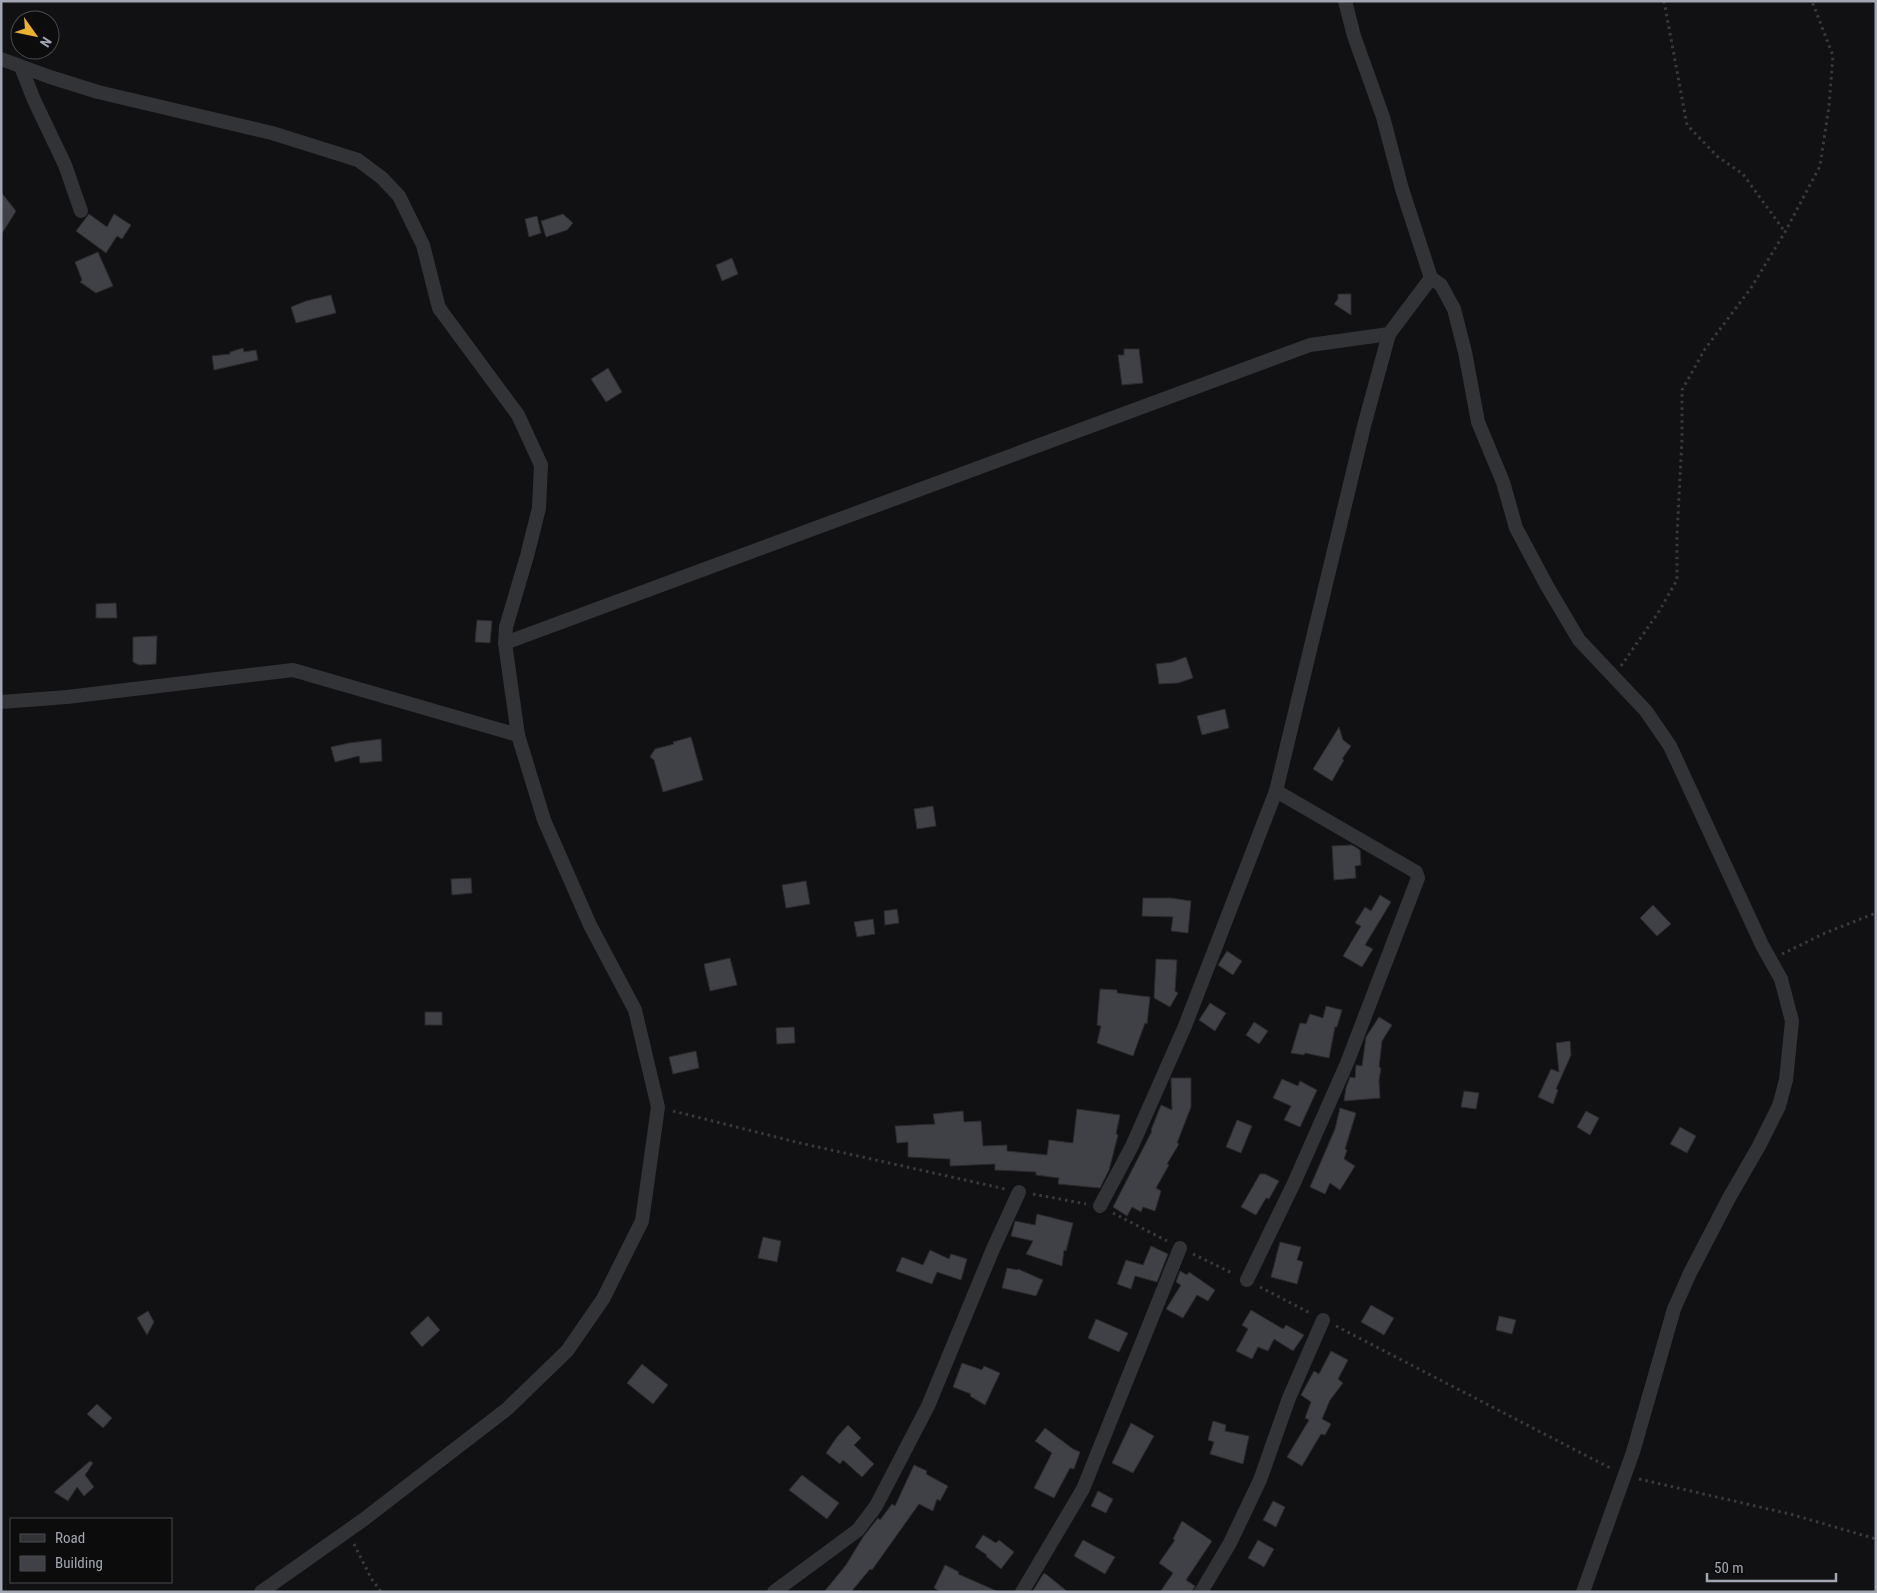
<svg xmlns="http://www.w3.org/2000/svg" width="1877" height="1593" font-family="'Roboto Condensed',sans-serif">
<rect width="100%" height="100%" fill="#111113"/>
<g fill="#404146" stroke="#2b2b2e">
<polygon points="1,192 16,211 1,235"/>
<polygon points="89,214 107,227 114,214 131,225 122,239 117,236 106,253 76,231"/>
<polygon points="563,214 573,223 567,230 546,237 541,221"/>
<polygon points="537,216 541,233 529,237 525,219"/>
<polygon points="98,252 113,286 96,293 80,282 82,280 75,262"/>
<polygon points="732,258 738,274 722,281 716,265"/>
<polygon points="1338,294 1351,294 1351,315 1334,304 1338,299"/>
<polygon points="331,295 336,313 296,323 291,307 306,301"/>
<polygon points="243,348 244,352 256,350 258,360 214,370 212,356 230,354 230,352"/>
<polygon points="1124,349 1139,349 1143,383 1122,385 1118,355 1124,355"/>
<polygon points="608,368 622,392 606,402 591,379"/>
<polygon points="116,603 117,618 96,618 96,604"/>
<polygon points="477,620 492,621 490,643 475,642"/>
<polygon points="157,636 156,664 139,665 133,662 133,637"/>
<polygon points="1186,657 1193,678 1178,683 1159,684 1156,664 1172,662"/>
<polygon points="1225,709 1229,728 1202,735 1197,716"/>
<polygon points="1339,727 1343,740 1351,746 1342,759 1344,760 1332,781 1313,769"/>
<polygon points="691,737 703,780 663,792 654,760 650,757 655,749 674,744 673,742"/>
<polygon points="381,739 382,761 360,763 359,756 335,762 331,747 349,743"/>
<polygon points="933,806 936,826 917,829 914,809"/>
<polygon points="1352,845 1360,850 1361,865 1355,866 1356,878 1334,880 1332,846"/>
<polygon points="471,878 472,893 452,895 451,879"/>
<polygon points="806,881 810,904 786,908 782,885"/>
<polygon points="1380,895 1391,902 1365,945 1373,949 1362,967 1343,956 1361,926 1355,923 1365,907 1371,911"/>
<polygon points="1143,898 1171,898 1191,901 1188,933 1171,931 1173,917 1142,916"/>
<polygon points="1653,905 1671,924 1657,936 1640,918"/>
<polygon points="897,909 899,923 885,925 884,911"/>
<polygon points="873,919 875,934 857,937 854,922"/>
<polygon points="1227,951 1242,961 1233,975 1218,965"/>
<polygon points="730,958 737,985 710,991 704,964"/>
<polygon points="1156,959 1177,960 1175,991 1178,993 1170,1007 1154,998"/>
<polygon points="1100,989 1117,990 1117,993 1150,997 1147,1024 1145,1023 1133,1056 1097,1043 1101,1026 1097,1025"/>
<polygon points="1210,1003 1226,1013 1215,1031 1199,1020"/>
<polygon points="1326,1006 1342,1010 1337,1027 1335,1027 1329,1058 1305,1053 1304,1055 1291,1053 1300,1023 1306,1024 1310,1014 1323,1018"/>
<rect x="425" y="1012" width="17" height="13"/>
<polygon points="1379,1017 1392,1025 1382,1041 1379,1067 1381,1068 1379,1080 1380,1098 1344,1101 1346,1088 1350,1077 1355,1078 1356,1065 1362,1066 1366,1037"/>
<polygon points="1254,1022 1268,1031 1259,1044 1246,1035"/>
<polygon points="794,1027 795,1043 777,1044 776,1028"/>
<polygon points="1570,1041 1571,1055 1556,1089 1558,1090 1553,1104 1538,1097 1551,1069 1559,1072 1556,1043"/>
<polygon points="696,1051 699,1068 673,1074 669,1057"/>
<polygon points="1171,1078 1191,1078 1191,1107 1177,1143 1179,1144 1167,1164 1169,1165 1156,1188 1161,1191 1155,1211 1143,1207 1141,1212 1132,1207 1127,1216 1113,1207 1152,1131 1151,1130 1161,1105 1172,1110"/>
<polygon points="1282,1079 1298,1086 1300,1081 1317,1090 1300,1127 1284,1120 1291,1106 1273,1098"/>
<polygon points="1464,1091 1479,1093 1476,1109 1461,1107"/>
<polygon points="1340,1108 1356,1113 1345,1149 1347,1150 1344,1159 1355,1166 1340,1190 1330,1183 1325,1194 1310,1187 1335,1129"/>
<polygon points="1077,1109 1120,1115 1116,1134 1118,1135 1109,1170 1100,1188 1058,1184 1059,1178 1036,1175 1036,1172 995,1170 995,1164 950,1166 950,1159 908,1157 908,1142 897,1143 895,1126 935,1124 933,1114 963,1111 964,1122 981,1121 983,1146 1007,1145 1007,1151 1047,1155 1049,1140 1073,1143"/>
<polygon points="1586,1111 1599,1118 1590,1135 1577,1127"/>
<polygon points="1237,1120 1252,1126 1241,1153 1226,1147"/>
<polygon points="1680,1127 1696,1136 1687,1153 1670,1144"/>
<polygon points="1260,1174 1265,1174 1279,1181 1269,1199 1266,1198 1256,1215 1241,1207"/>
<polygon points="1037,1214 1073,1223 1066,1251 1064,1250 1062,1266 1026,1254 1033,1241 1011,1236 1015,1221 1035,1225"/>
<polygon points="763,1237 781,1241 777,1262 758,1258"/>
<polygon points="1280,1242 1301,1247 1297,1260 1303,1262 1297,1284 1271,1277"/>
<polygon points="1151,1246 1168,1254 1157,1282 1135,1276 1131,1289 1117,1284 1126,1260 1143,1265"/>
<polygon points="930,1250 949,1259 951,1254 967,1259 961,1280 937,1272 932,1284 896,1271 902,1257 923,1265"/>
<polygon points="1007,1268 1017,1270 1018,1269 1043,1280 1036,1296 1002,1288"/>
<polygon points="1180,1271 1187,1275 1189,1272 1215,1290 1208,1301 1197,1295 1183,1318 1166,1309 1181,1285 1176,1282"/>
<polygon points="1371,1305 1394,1318 1384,1335 1361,1322"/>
<polygon points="1251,1310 1283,1329 1286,1325 1304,1335 1293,1351 1274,1339 1268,1351 1258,1347 1252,1359 1236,1351 1248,1329 1242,1325"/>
<polygon points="148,1311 154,1322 147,1335 137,1318"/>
<polygon points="428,1316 440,1330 422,1347 410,1333"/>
<polygon points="1499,1316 1516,1320 1512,1334 1496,1330"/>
<polygon points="1096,1319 1128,1333 1119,1352 1088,1338"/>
<polygon points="1331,1351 1348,1360 1338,1379 1343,1383 1330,1400 1322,1419 1331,1424 1325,1435 1321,1434 1302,1466 1287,1457 1309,1420 1305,1418 1311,1402 1301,1395 1314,1371 1319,1374"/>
<polygon points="962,1363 982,1370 984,1366 1000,1373 985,1405 970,1396 971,1394 953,1387"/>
<polygon points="642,1364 668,1385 653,1404 627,1383"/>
<polygon points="97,1404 112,1418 103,1428 87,1414"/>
<polygon points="1213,1421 1226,1425 1225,1431 1249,1436 1243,1464 1210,1454 1214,1442 1208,1440"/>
<polygon points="1131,1423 1154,1436 1133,1473 1112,1463"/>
<polygon points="848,1425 861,1438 854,1445 874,1464 862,1477 843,1460 840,1464 826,1453 837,1437"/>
<polygon points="1045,1428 1073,1449 1080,1452 1074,1469 1070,1468 1054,1498 1034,1488 1052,1453 1035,1441"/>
<polygon points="90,1461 93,1463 85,1475 94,1487 84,1496 77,1487 68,1501 54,1492"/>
<polygon points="914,1465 927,1471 926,1474 948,1486 940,1501 937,1499 933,1511 919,1504 872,1570 870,1569 851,1592 824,1592 846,1565 863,1537 878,1518 880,1520 892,1504 895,1506"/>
<polygon points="802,1475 839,1503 827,1519 789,1490"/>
<polygon points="1098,1491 1113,1499 1106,1513 1091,1506"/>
<polygon points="1273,1501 1285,1507 1276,1527 1263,1520"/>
<polygon points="1182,1521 1212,1541 1186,1580 1195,1586 1192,1592 1160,1592 1173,1573 1159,1563 1175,1540 1173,1539"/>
<polygon points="983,1535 996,1543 999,1540 1014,1552 1001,1569 986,1556 987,1555 975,1547"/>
<polygon points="1083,1540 1115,1557 1105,1574 1074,1556"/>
<polygon points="1258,1540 1274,1549 1264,1567 1248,1558"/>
<polygon points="945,1565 959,1572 958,1574 999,1592 941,1592 934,1588"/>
<polygon points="1044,1573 1047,1575 1068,1592 1032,1592"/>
</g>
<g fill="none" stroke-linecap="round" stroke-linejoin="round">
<g stroke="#383a3e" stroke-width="3" stroke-dasharray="2.5 4" stroke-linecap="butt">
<polyline points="1664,1 1687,125 1718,157 1743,174 1785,232"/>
<polyline points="1621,666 1658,613 1677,580 1677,536 1682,439 1682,390 1705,349 1751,288 1785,232 1820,166 1829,106 1833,56 1812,1"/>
<polyline points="1782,954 1825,933 1876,913"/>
<polyline points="673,1111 800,1143 1005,1189"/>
<polyline points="1033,1194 1086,1204"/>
<polyline points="1113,1213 1167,1241"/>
<polyline points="1193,1254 1234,1274"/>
<polyline points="1260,1287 1310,1313"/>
<polyline points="1336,1326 1612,1469"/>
<polyline points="1639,1479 1790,1514 1876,1539"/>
<polyline points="354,1544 371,1578 381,1592"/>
</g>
<g stroke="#323337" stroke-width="14">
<polyline points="1345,1 1354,36 1383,117 1402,189 1431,278 1441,285 1454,309 1465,352 1478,422 1503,482 1516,528 1547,586 1579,640 1646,711 1670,746 1762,945 1781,979 1792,1021 1786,1080 1779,1106 1759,1146 1729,1198 1690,1273 1674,1309 1633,1452 1583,1592"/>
<polyline points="1,59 50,77 98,92 272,133 358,160 382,178 399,196 423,245 439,308 518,415 541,465 539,508 527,556 506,627 505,643 518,735 544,820 590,925 635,1010 658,1107 642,1221 603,1299 567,1351 507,1409 363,1520 261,1592"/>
<polyline points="21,67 34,100 65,165 81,211"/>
<polyline points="505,643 1310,345 1389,334"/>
<polyline points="1,702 67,697 293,670 518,735"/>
<polyline points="1100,1206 1132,1146 1185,1026 1276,791 1364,426 1389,334 1431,278"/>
<polyline points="1247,1280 1294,1183 1347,1063 1418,878 1416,872 1276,791"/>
<polyline points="774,1592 858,1530 876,1506 928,1406 993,1249 1019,1192"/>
<polyline points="1022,1592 1083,1489 1180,1248"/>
<polyline points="1201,1592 1230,1543 1260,1480 1289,1398 1323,1320"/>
</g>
</g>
<rect width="1877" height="1593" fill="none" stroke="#a3a7b3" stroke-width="5"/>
<rect x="10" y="1518" width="162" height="65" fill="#0c0c0d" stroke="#484a4f"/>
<rect x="20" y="1534" width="25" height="8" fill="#323337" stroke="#484a4f"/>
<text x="55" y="1543" font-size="15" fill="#a3a7b3">Road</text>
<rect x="20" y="1556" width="25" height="15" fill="#404146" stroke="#484a4f"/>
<text x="55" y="1568" font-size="15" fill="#a3a7b3">Building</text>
<g transform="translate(35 35) rotate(123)"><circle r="24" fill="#0c0c0d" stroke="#484a4f"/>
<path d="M0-4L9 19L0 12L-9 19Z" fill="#eab131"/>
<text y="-8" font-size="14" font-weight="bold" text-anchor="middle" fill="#a3a7b3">N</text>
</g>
<path d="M1707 1573v8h129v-8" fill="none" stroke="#a3a7b3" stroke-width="2.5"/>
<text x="1714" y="1573" font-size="15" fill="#a3a7b3" stroke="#0c0c0d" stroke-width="4" paint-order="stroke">50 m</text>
</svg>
